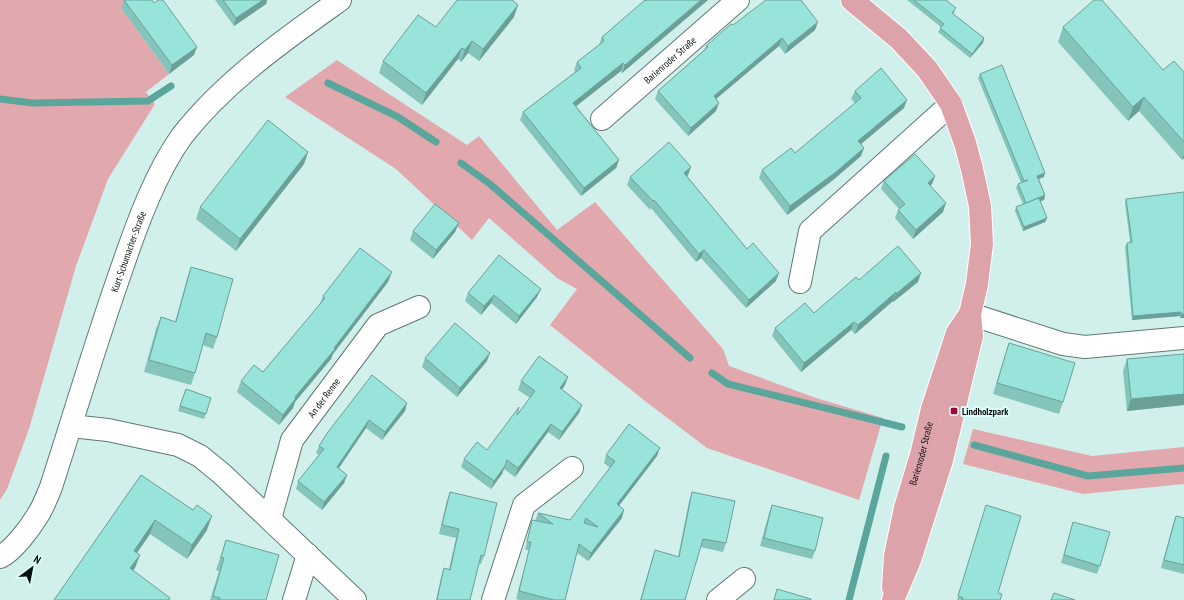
<svg xmlns="http://www.w3.org/2000/svg" width="1184" height="600" font-family="'PT Sans Narrow',sans-serif">
<rect width="100%" height="100%" fill="#d2f0eb"/>
<g fill="#e1a8ad">
<polygon points="0,0 132,0 121,8 169,74 146,92 155,104 108,179 76,266 29,429 7,489 0,500"/>
<polygon points="337,60 467,145 479,136 557,230 595,202 723,349 729,366 816,398 883,418 859,500 707,448 645,401 550,325 577,289 557,278 489,218 472,240 396,169 285,97"/>
<polygon points="973,429 1092,456 1184,447 1184,484 1083,494 963,464"/>
</g>
<g fill="none" stroke-linecap="round" stroke-linejoin="round">
<g stroke="#5ba69c" stroke-width="7">
<polyline points="328,83 398,117 436,142"/>
<polyline points="0,99 33,103 148,101 171,86"/>
<polyline points="461,163 490,184 690,358"/>
<polyline points="712,373 728,384 902,427"/>
<polyline points="974,445 1088,476 1184,468"/>
<polyline points="849,600 886,456"/>
</g>
<defs>
<g id="minor">
<path id="s1" d="M602,119L738,0"/>
<polyline points="800,282 810,231 951,104"/>
<polyline points="970,314 1063,344 1085,347 1184,338"/>
<polyline points="71,426 108,430 178,445 200,456 222,474 355,600"/>
<path id="s2" d="M270,519L292,440L378,325L419,307"/>
<path id="s3" d="M0,557C13,551 30,528 38,515C43,507 47,497 51,487C75,413 97,338 123,265C137,224 156,172 182,136C225,81 284,40 340,0"/>
<polyline points="294,600 308,555"/>
<polyline points="493,600 524,505 572,468"/>
<polyline points="718,600 744,579"/>
</g>
<g id="major">
<polyline points="852,0 899,39 927,69 951,104 965,143 972,169 980,206 982,244 977,284 970,314 972,336 942,460 910,560 893,600"/>
<path id="s4" d="M893,588L895,556L905,508L921,455L932,409L957,333L970,314"/>
</g>
</defs>
<use href="#minor" stroke="#5e7975" stroke-width="24"/>
<use href="#major" stroke="#fff" stroke-width="24"/>
<use href="#minor" stroke="#fff" stroke-width="22"/>
<use href="#major" stroke="#dda3aa" stroke-width="22"/>
</g>
<g fill="#84c4bb">
<polygon points="124,0 194,55 169,74 121,8"/>
<polygon points="215,0 267,0 266,4 234,26"/>
<polygon points="647,0 708,0 622,73 621,71 576,106 619,160 616,168 581,196 520,120 523,112 575,72 574,70 577,62 599,45 602,37"/>
<polygon points="907,0 946,0 955,12 953,14 984,38 983,43 970,58 938,32 941,27"/>
<polygon points="514,17 479,61 468,53 461,62 458,59 422,105 379,73 383,61 436,27"/>
<polygon points="733,25 815,30 785,54 779,46 716,99 716,111 688,136 655,99 658,91 704,50 706,46"/>
<polygon points="1063,27 1163,70 1184,72 1184,158 1182,160 1139,111 1128,121 1058,42"/>
<polygon points="980,74 1044,177 1039,179 1045,195 1044,200 1040,201 1047,218 1045,222 1023,231 1015,211 1016,207 1023,204 1016,188 1018,184 1021,183 978,78"/>
<polygon points="855,91 904,108 861,144 861,156 833,180 787,215 759,178 762,170 795,153 855,103 851,99"/>
<polygon points="308,152 304,164 236,251 196,219 200,207"/>
<polygon points="691,167 688,175 687,176 747,249 776,281 746,308 701,258 696,262 651,208 650,210 627,185 630,177"/>
<polygon points="935,176 932,184 930,186 943,212 913,239 895,218 898,210 899,209 881,189 884,181"/>
<polygon points="1126,199 1184,318 1180,318 1180,316 1132,320 1125,247 1127,243 1130,242 1125,203"/>
<polygon points="459,223 455,232 433,259 410,240 413,231"/>
<polygon points="191,267 217,337 213,349 203,345 195,373 191,385 144,372 156,329 161,317 175,322 187,279"/>
<polygon points="859,280 918,282 893,302 893,301 855,334 851,330 801,372 772,336 775,328 814,313"/>
<polygon points="388,282 333,354 331,359 295,402 293,408 279,425 237,392 241,381 263,372 319,306 323,296"/>
<polygon points="468,293 537,297 516,324 491,303 481,315 465,301"/>
<polygon points="1009,343 1063,402 1059,414 993,394 1005,355"/>
<polygon points="1184,354 1184,405 1127,411 1123,371 1127,359"/>
<polygon points="425,358 487,361 457,397 422,367"/>
<polygon points="521,381 565,385 562,390 582,405 579,413 559,440 548,432 515,477 504,469 502,474 491,489 461,467 464,459 487,450 517,415 530,398 518,390"/>
<polygon points="186,389 211,398 204,419 178,411"/>
<polygon points="407,403 405,411 382,440 366,428 339,468 347,475 344,483 322,510 296,489 298,481 319,455 316,453 319,446 328,432"/>
<polygon points="606,455 657,456 619,506 622,518 588,561 577,553 565,600 520,600 516,599 529,550 525,550 530,528 532,520 535,521 538,513 570,520 610,468 604,463"/>
<polygon points="141,475 207,530 187,559 150,534 137,553 135,568 54,600"/>
<polygon points="450,492 484,556 481,564 479,564 470,600 436,600 441,577 444,568 449,569 456,538 439,534 447,500"/>
<polygon points="692,492 726,543 723,552 700,547 685,600 640,600 652,559 655,550 678,557 689,501"/>
<polygon points="772,505 815,551 812,559 760,546 769,513"/>
<polygon points="986,505 998,593 1000,600 957,600"/>
<polygon points="1176,516 1184,518 1184,574 1161,568 1173,524"/>
<polygon points="1073,522 1100,566 1097,574 1061,563"/>
<polygon points="226,540 266,600 210,600 219,571 216,570"/>
</g>
<g fill="#6ba099">
<polygon points="263,0 267,0 266,4 234,26 236,18"/>
<polygon points="701,0 708,0 622,73 625,65"/>
<polygon points="518,5 514,17 479,61 483,49"/>
<polygon points="818,22 815,30 785,54 788,46"/>
<polygon points="782,38 779,46 710,104 714,96"/>
<polygon points="984,38 983,43 970,58 972,54"/>
<polygon points="472,41 468,53 461,62 465,50"/>
<polygon points="197,47 194,55 169,74 172,65"/>
<polygon points="462,48 458,59 422,105 426,93"/>
<polygon points="623,63 621,71 570,111 573,103"/>
<polygon points="1144,97 1139,111 1128,121 1133,107"/>
<polygon points="907,100 904,108 855,149 858,141"/>
<polygon points="719,103 716,111 688,136 691,128"/>
<polygon points="864,148 861,156 833,180 787,215 790,206"/>
<polygon points="308,152 304,164 236,251 240,239"/>
<polygon points="1184,154 1184,158 1182,160"/>
<polygon points="619,160 616,168 581,196 584,188"/>
<polygon points="691,167 688,175 681,181 684,173"/>
<polygon points="1045,173 1044,177 1036,180 1037,176"/>
<polygon points="935,176 932,184 925,191 928,183"/>
<polygon points="1045,195 1044,200 1024,207 1026,203"/>
<polygon points="946,203 943,212 913,239 916,230"/>
<polygon points="1047,218 1045,222 1023,231 1024,227"/>
<polygon points="459,223 455,232 433,259 436,250"/>
<polygon points="704,250 701,258 696,262 699,254"/>
<polygon points="392,272 388,282 333,354 331,359 295,402 293,408 279,425 283,415 295,397 334,348"/>
<polygon points="779,273 776,281 746,308 749,300"/>
<polygon points="921,273 918,282 893,302 896,294"/>
<polygon points="541,289 537,297 516,324 519,316"/>
<polygon points="896,292 893,301 855,334 858,325"/>
<polygon points="494,295 491,303 481,315 484,306"/>
<polygon points="1181,312 1180,316 1132,320 1133,316"/>
<polygon points="1182,314 1184,314 1184,318 1180,318"/>
<polygon points="854,322 851,330 801,372 804,363"/>
<polygon points="490,353 487,361 457,397 460,388"/>
<polygon points="568,377 565,385 557,397 560,388"/>
<polygon points="1184,394 1184,405 1127,411 1131,399"/>
<polygon points="407,403 405,411 382,440 385,432"/>
<polygon points="582,405 579,413 559,440 562,432"/>
<polygon points="369,420 366,428 334,475 337,467"/>
<polygon points="551,424 548,432 515,477 518,468"/>
<polygon points="660,448 657,456 614,512 617,504"/>
<polygon points="505,466 502,474 491,489 494,481"/>
<polygon points="347,475 344,483 322,510 324,502"/>
<polygon points="624,510 622,518 588,561 591,553"/>
<polygon points="212,516 207,530 187,559 192,545"/>
<polygon points="155,520 150,534 129,564 134,551"/>
<polygon points="140,555 135,568 125,582 130,568"/>
</g>
<g fill="#99e4da" stroke="#6ba099" fill-rule="evenodd">
<polygon points="124,0 152,0 154,3 158,0 163,0 197,47 172,65"/>
<polygon points="223,0 263,0 236,18"/>
<polygon points="457,0 512,0 518,5 483,49 472,41 465,50 462,48 426,93 383,61 418,15 436,27"/>
<polygon points="645,0 646,1 647,0 701,0 625,65 623,63 573,103 619,160 584,188 523,112 581,68 577,62 604,41 602,37"/>
<polygon points="766,0 801,0 818,22 788,46 782,38 714,96 719,103 691,128 658,91 708,47 706,46 731,24 733,25"/>
<polygon points="914,0 946,0 956,8 952,13 984,38 972,54 940,28 944,24"/>
<polygon points="1094,0 1102,0 1163,70 1174,61 1184,72 1184,142 1144,97 1133,107 1063,27"/>
<polygon points="1002,65 1045,173 1037,176 1045,195 1026,203 1018,184 1028,180 1024,181 980,74"/>
<polygon points="881,68 907,100 858,141 864,148 836,172 790,206 762,170 791,148 795,153 861,98 855,91"/>
<polygon points="268,120 308,152 240,239 200,207"/>
<polygon points="669,142 691,167 684,173 747,249 753,243 779,273 749,300 704,250 699,254 654,200 653,201 630,177"/>
<polygon points="915,154 935,176 928,183 946,203 916,230 898,210 905,204 884,181"/>
<polygon points="1184,192 1184,314 1182,314 1181,312 1133,316 1127,243 1132,242 1126,199"/>
<polygon points="1039,198 1047,218 1024,227 1016,207"/>
<polygon points="435,204 459,223 436,250 413,231"/>
<polygon points="898,246 921,273 896,294 896,292 858,325 854,322 804,363 775,328 805,303 814,313 856,277 859,280"/>
<polygon points="360,248 392,272 334,348 335,349 295,397 296,398 283,415 241,381 254,365 263,372 325,298 323,296"/>
<polygon points="499,255 541,289 519,316 494,295 484,306 468,293"/>
<polygon points="191,267 233,279 217,337 206,333 195,373 149,360 161,317 176,322"/>
<polygon points="455,323 490,353 460,388 425,358"/>
<polygon points="1009,343 1075,363 1063,402 997,383"/>
<polygon points="1184,354 1184,394 1131,399 1127,359"/>
<polygon points="539,356 568,377 560,388 582,405 562,432 551,424 518,468 507,460 505,466 494,481 464,459 477,442 487,450 519,407 517,415 535,391 521,381"/>
<polygon points="372,375 407,403 385,432 369,420 337,467 347,475 324,502 298,481 324,449 319,446 328,432"/>
<polygon points="186,389 211,398 206,414 180,406"/>
<path d="M629,424L660,448L617,504L624,510L591,553L579,544L565,600H554L519,591L531,542H527L532,520L553,524L538,513L570,520L615,461L606,455ZM586,518L598,527L584,523Z"/>
<polygon points="141,475 193,510 197,505 212,516 192,545 155,520 134,551 140,555 130,568 170,598 169,600 54,600"/>
<polygon points="450,492 497,503 484,556 481,555 470,600 437,600 444,568 450,570 459,529 442,525"/>
<polygon points="692,492 735,501 726,543 703,539 685,600 641,600 655,550 679,557"/>
<polygon points="772,505 823,518 815,551 764,538"/>
<polygon points="986,505 1021,516 998,593 1002,594 1000,600 962,600 963,598 958,596"/>
<polygon points="1176,516 1184,518 1184,565 1164,560"/>
<polygon points="1073,522 1110,532 1100,566 1064,555"/>
<polygon points="226,540 279,555 266,600 219,600 220,598 213,596 224,558 221,557"/>
<polygon points="777,589 811,599 811,600 774,600"/>
<polygon points="1054,593 1075,600 1051,600"/>
</g>
<rect fill="#a10238" stroke="#dffef9" stroke-width="1.5" x="950" y="407" width="8" height="8" rx="2"/>
<g text-anchor="middle" dominant-baseline="central" stroke-width="4" stroke-linejoin="round" paint-order="stroke">
<g font-size="10" fill="#06100e" stroke="#dffef9">
<text stroke="none"><textPath href="#s1" startOffset="90">Barienroder Straße</textPath></text>
<text stroke="none"><textPath href="#s3" startOffset="336">Kurt-Schumacher-Straße</textPath></text>
<text stroke="none"><textPath href="#s2" startOffset="135">An der Renne</textPath></text>
<text stroke="none"><textPath href="#s4" startOffset="138">Barienroder Straße</textPath></text>
</g>
<g font-size="10" font-weight="bold" fill="#06100e" stroke="#dffef9" text-anchor="start">
<text x="962" y="411">Lindholzpark</text>
</g>
</g>
<g transform="translate(32 568) rotate(32)" stroke="#dffef9" stroke-width="3" paint-order="stroke">
<path d="M0-3L7 15L0 10L-7 15Z" fill="#06100e"/>
<text y="-6" font-size="11" font-weight="bold" text-anchor="middle" fill="#06100e">N</text>
</g>
</svg>
